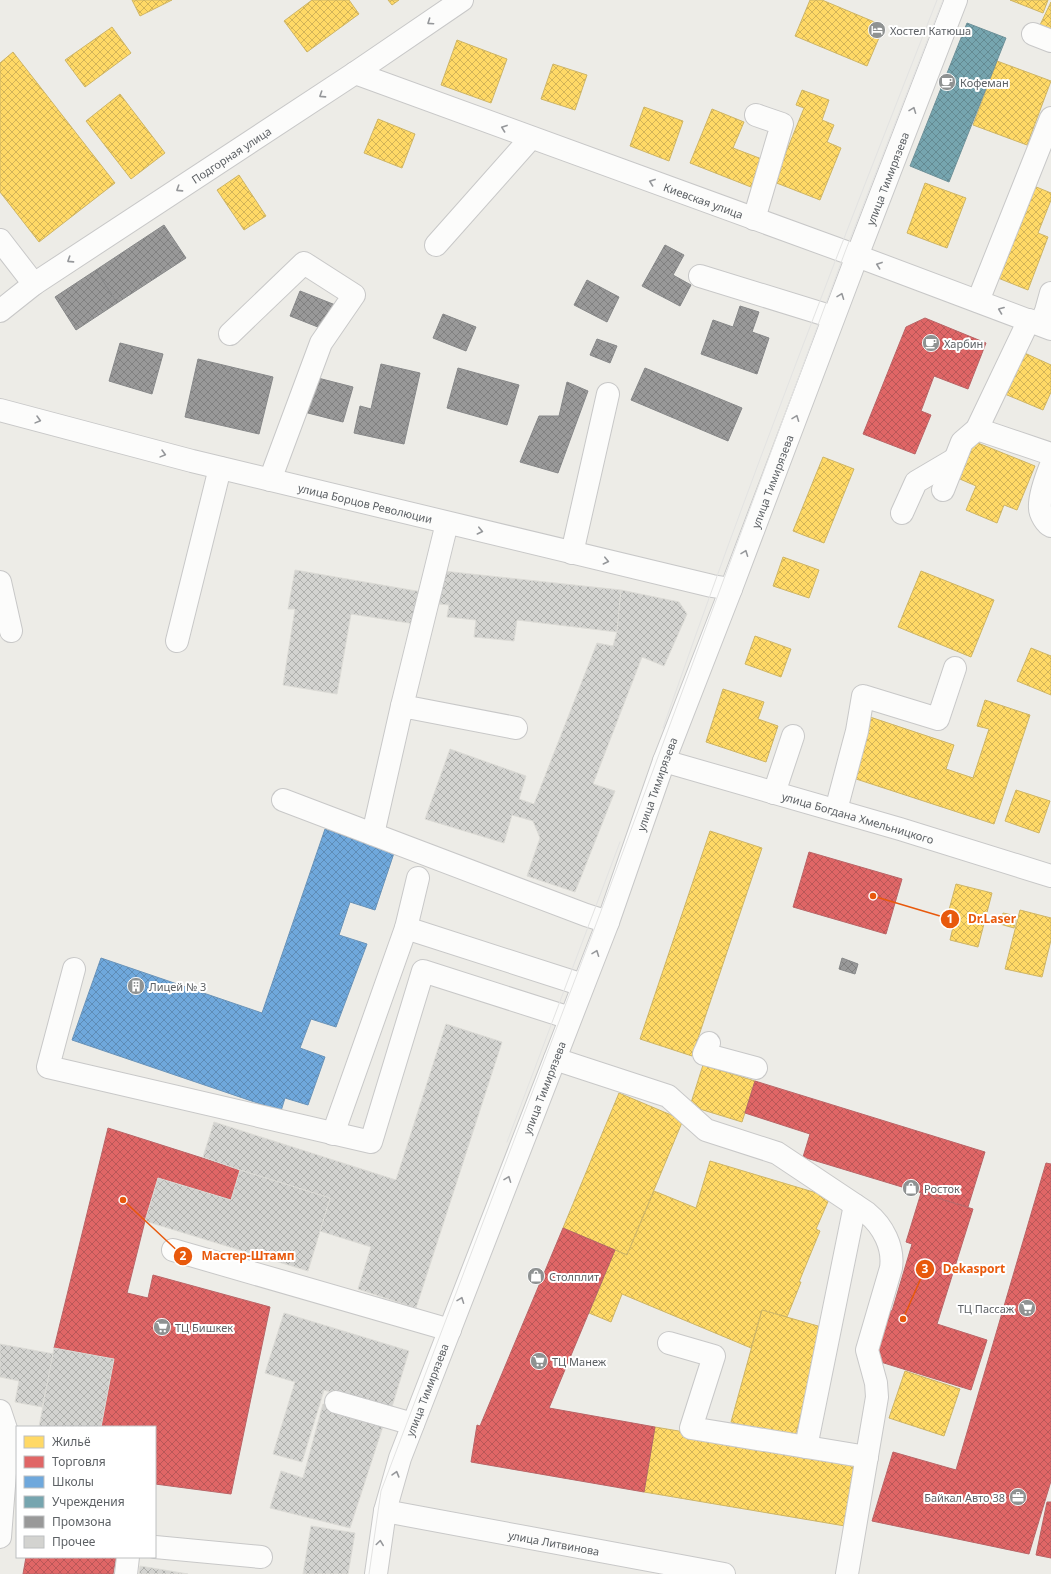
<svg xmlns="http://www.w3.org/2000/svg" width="1051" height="1574" font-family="'Noto Sans',sans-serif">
<defs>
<pattern id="homes-cross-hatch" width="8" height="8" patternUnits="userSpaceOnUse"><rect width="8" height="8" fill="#ffd966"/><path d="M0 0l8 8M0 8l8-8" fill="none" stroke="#d2b358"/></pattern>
<pattern id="shops-cross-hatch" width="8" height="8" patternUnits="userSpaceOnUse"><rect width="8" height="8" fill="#e06666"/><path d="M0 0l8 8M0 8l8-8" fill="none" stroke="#b95758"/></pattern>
<pattern id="schools-cross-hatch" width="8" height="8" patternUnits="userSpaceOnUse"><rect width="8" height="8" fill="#6fa8dc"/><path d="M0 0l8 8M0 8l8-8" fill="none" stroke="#5e8cb6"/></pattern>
<pattern id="public-cross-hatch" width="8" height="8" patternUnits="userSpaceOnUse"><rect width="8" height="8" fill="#76a5af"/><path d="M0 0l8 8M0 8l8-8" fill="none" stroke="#648a92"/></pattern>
<pattern id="industry-cross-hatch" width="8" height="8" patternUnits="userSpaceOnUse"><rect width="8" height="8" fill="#999"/><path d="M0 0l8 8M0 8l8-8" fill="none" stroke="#808080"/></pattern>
<pattern id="building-cross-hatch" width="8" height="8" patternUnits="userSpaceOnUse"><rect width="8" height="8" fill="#d3d3d0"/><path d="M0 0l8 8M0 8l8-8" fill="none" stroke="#aeafac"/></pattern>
</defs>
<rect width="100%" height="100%" fill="#edece7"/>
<g fill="url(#homes-cross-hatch)" stroke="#ceb566">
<polygon points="132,0 172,0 140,16"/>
<polygon points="312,0 349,0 359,14 307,52 284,21"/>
<polygon points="388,0 399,0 392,5"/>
<polygon points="810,0 822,0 884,26 867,66 795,36"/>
<polygon points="1010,0 1048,0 1043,13"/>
<polygon points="1051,2 1051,30 1040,25"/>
<polygon points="112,27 131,53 85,87 65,60"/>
<polygon points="457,40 507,59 491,103 441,85"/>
<polygon points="13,52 115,183 39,242 0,192 0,63"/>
<polygon points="997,61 1051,81 1027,145 973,125"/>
<polygon points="553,64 587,75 575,110 541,99"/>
<polygon points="802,90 829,100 822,120 834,125 827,142 841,148 820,200 774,182 804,108 796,105"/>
<polygon points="120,94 165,153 131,179 86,121"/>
<polygon points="644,107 683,121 669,161 630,146"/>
<polygon points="712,109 744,122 733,148 767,161 756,189 690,163"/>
<polygon points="378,119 415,134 402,168 364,153"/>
<polygon points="239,175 266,216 244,230 217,190"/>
<polygon points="925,183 966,198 947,248 907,233"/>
<polygon points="1029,184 1051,193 1051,200 1038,233 1048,237 1028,290 993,276"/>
<polygon points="1018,350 1051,365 1051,392 1043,410 1000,392"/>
<polygon points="968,439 1035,466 1017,510 1004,505 997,523 966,510 976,486 953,476"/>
<polygon points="823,457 854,469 824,543 793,531"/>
<polygon points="783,557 819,570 809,598 773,586"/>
<polygon points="921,571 994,600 971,657 898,627"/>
<polygon points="755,636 791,649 781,677 745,664"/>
<polygon points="1031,648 1051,656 1051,695 1017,681"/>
<polygon points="723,689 764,702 758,719 778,726 766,762 706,742"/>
<polygon points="985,700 1030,715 994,824 850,777 870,717 954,745 946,769 973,778 989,729 977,726"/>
<polygon points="1016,790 1050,801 1039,833 1005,821"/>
<polygon points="710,831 762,848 692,1056 640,1039"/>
<polygon points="956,884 992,893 978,947 950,940 954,923 946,921"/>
<polygon points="1020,910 1051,918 1051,940 1042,977 1005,969"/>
<polygon points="1003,913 1017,916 1014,928 1000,924"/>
<polygon points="703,1065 755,1081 742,1122 690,1106"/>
<polygon points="619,1093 683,1120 627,1255 563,1228"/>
<polygon points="710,1161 830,1197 816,1229 820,1231 799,1282 801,1282 787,1317 762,1310 751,1348 622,1294 611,1322 589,1313 615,1250 627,1255 654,1191 696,1208"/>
<polygon points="762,1310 825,1328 794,1440 731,1422"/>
<polygon points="905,1371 960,1389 944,1436 889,1418"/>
<polygon points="655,1427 856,1461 845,1526 644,1492"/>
</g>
<g fill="url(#shops-cross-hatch)" stroke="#b96466">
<polygon points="925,318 986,343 968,389 934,376 921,411 931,415 915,454 863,434 906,327"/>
<polygon points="809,852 902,879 886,934 793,907"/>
<polygon points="755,1081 985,1152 968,1207 803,1157 810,1134 745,1113"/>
<polygon points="108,1128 240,1170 231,1200 158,1178 145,1221 127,1293 148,1298 153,1275 270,1307 231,1494 155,1484 155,1427 101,1427 114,1359 54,1348"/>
<polygon points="1046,1163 1051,1164 1051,1481 1029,1554 872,1521 893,1452 956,1470"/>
<polygon points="921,1193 973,1209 937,1324 987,1340 971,1390 871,1359 887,1309 892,1311 912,1244 906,1242"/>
<polygon points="563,1228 615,1250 549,1408 655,1427 644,1492 471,1462 477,1425 480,1426"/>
<polygon points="1047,1502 1051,1502 1051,1558 1036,1555"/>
<polygon points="26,1557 116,1557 113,1574 23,1574"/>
</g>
<polygon fill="url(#schools-cross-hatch)" stroke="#6a93b8" points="325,829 394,853 375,910 350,902 339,935 367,944 336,1027 311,1019 300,1048 325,1057 308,1105 285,1098 281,1111 72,1040 101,958 262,1013"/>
<polygon fill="url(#public-cross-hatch)" stroke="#6e9199" points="967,23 1006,38 949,182 910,166"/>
<g fill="url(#industry-cross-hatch)" stroke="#878889">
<polygon points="164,225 186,258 117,303 96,270"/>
<polygon points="665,245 684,255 673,275 691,285 680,306 642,286"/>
<polygon points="96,270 117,303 76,330 55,297"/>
<polygon points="587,280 619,297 607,322 574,305"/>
<polygon points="300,291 338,306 328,331 290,316"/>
<polygon points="740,306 759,312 752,332 769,338 757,374 701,354 713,320 733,327"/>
<polygon points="443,314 476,327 466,351 433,338"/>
<polygon points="597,339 617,346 610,363 590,355"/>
<polygon points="120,343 163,354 152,394 109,381"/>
<polygon points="198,359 273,377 259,434 185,417"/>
<polygon points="381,364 420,373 404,444 354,433 360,406 371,409"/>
<polygon points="458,368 519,385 507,425 447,408"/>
<polygon points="645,368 742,408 728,441 631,400"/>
<polygon points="314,377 353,387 343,422 304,412"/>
<polygon points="567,382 588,391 558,473 520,462 539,416 559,416"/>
<polygon points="842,958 858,964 855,974 839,969"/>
</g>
<g fill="url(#building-cross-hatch)" stroke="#dcdbd6">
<polygon points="295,570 428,593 422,625 351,614 337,694 283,685 295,609 288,609"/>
<polygon points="443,571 621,590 617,632 517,620 514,641 474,637 476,620 447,617 449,605 439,604"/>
<polygon points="621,590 679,602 687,614 664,666 642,657 593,784 615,791 575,892 527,876 540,838 533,821 512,815 504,843 425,819 450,749 526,776 519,799 534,804 597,643 613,646 617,632"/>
<polygon points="446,1024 502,1042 416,1308 358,1289 371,1247 320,1231 330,1198 240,1170 203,1157 214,1122 396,1180"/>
<polygon points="240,1170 330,1198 308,1271 145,1221 158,1178 231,1200"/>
<polygon points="284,1313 409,1351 391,1410 324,1390 302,1462 273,1454 295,1382 265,1373"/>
<polygon points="0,1344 54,1354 42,1407 15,1402 19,1381 0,1377"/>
<polygon points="54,1348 114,1359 101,1427 39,1427"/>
<polygon points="323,1404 385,1420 350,1528 270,1508 281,1471 303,1478"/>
<polygon points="311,1526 355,1533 348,1574 303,1574"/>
<polygon points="140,1566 188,1574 139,1574"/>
</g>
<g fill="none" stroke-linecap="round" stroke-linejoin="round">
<defs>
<g id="minor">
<polyline points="1033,34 1051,41"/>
<path id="s1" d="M355,73L857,256L1051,329"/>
<polyline points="754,219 782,124 756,115"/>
<polyline points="0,240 34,284"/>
<polyline points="436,245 531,138"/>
<polyline points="700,276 833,317"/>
<polyline points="978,301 1051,118"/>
<path id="s2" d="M0,311L34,284L355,73L462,0"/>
<polyline points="1040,324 1046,311 1051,293"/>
<polyline points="230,334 304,263 354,295 321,343 270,480"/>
<path id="s3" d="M0,410L192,461L712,586L731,589"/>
<polyline points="977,429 1051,454"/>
<path d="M1051,465C1047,475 1039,497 1040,508C1040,514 1046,524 1051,526"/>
<polyline points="943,490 962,442 977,429 1029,320"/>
<polyline points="902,513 916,482 955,459"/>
<polyline points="572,553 608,394"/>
<polyline points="0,582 11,631"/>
<polyline points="177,641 220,468"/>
<polyline points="402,706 447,523"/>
<path id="s4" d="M664,761L900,829L1051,876"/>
<polyline points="774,793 793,736"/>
<polyline points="283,800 586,915 608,922"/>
<polyline points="836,810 857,731 863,696 938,719 955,668"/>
<polyline points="373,834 402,706 516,728"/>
<polyline points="418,878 406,928 583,985"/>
<polyline points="74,969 48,1067 371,1142 423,971 570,1018"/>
<polyline points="709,1043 704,1054 756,1068"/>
<path d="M555,1059L668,1096L706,1130L777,1153L867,1213C883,1226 894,1247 891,1268L867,1350L876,1383L877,1397L847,1574"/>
<polyline points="333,1134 406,928"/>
<polyline points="173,1250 450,1330"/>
<polyline points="669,1343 714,1356 691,1428 867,1457"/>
<polyline points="336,1402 413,1424"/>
<polyline points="0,1411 8,1435 0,1537"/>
<polyline points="806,1447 855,1205"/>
<path id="s5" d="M385,1511L724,1574"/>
<polyline points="155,1547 261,1557"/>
<polyline points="126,1574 128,1557"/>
<path id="s6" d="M376,1574L385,1511L400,1458L608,922L664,761L731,589L857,256L956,0"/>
</g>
</defs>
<use href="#minor" stroke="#c8c8c8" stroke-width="24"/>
<use href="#minor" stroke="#fcfcfb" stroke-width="22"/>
<g stroke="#e3e3e2" stroke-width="1">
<path d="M663,728C748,483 842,242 937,0"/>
<polyline points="507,1142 620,842"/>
<polyline points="369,1574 381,1491 598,919 845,252 943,0"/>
</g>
</g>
<defs><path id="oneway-chevron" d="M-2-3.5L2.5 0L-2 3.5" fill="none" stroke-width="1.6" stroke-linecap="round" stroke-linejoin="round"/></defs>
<g stroke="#95979a">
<use href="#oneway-chevron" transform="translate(430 22) rotate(146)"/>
<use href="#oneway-chevron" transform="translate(322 95) rotate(147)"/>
<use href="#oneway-chevron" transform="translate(913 110) rotate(-69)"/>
<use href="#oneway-chevron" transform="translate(504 128) rotate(-160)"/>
<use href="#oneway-chevron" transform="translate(652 182) rotate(-160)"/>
<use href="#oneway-chevron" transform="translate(179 189) rotate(147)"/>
<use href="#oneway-chevron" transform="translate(70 260) rotate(147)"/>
<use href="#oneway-chevron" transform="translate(879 265) rotate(-160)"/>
<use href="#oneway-chevron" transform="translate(841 296) rotate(-69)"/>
<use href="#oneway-chevron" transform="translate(1001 310) rotate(-159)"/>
<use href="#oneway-chevron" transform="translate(796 418) rotate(-69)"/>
<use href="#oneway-chevron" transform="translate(38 420) rotate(15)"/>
<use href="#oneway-chevron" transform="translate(163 454) rotate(15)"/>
<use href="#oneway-chevron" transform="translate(480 531) rotate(13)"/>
<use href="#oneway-chevron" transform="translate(745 553) rotate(-69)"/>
<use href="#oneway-chevron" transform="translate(606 561) rotate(13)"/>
<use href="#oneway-chevron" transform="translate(596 953) rotate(-69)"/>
<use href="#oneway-chevron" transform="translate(508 1179) rotate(-69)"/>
<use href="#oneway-chevron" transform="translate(461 1300) rotate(-69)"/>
<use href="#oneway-chevron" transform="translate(396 1474) rotate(-74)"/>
<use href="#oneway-chevron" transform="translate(380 1543) rotate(-82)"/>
</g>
<defs>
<symbol id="hotel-disc" viewBox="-11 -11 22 22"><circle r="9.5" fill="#8f9292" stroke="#fff"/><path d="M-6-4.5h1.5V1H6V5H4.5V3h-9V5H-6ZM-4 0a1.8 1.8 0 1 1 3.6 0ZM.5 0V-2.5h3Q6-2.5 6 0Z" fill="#fff"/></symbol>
<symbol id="cafe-disc" viewBox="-11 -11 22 22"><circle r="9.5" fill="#8f9292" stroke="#fff"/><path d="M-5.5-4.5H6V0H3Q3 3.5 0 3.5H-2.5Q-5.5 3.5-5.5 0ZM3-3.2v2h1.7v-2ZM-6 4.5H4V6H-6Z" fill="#fff"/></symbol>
<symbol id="building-disc" viewBox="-11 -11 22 22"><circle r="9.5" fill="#8f9292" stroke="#fff"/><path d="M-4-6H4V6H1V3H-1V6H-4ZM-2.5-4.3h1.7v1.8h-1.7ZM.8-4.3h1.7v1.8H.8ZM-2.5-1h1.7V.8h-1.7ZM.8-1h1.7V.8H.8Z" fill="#fff"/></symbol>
<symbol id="shop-disc" viewBox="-11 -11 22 22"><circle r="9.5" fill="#8f9292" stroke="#fff"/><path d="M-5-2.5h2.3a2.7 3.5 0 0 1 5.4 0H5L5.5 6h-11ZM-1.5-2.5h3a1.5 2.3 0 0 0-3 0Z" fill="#fff"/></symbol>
<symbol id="supermarket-disc" viewBox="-11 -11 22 22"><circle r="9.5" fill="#8f9292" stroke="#fff"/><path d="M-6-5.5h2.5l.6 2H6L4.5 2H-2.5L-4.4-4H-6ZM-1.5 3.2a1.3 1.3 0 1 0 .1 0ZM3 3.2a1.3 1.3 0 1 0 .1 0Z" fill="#fff"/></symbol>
<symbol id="office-disc" viewBox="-11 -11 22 22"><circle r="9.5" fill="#8f9292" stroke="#fff"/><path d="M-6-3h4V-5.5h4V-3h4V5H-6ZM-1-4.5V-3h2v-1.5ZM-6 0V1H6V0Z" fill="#fff"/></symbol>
</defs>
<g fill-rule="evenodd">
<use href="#hotel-disc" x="867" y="20" width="20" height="20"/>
<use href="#cafe-disc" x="937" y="72" width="20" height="20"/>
<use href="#cafe-disc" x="921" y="333" width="20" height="20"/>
<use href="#building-disc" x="126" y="976" width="20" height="20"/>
<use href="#shop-disc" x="901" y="1178" width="20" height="20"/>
<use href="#shop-disc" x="526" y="1266" width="20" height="20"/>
<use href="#supermarket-disc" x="1017" y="1298" width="20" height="20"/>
<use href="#supermarket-disc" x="152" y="1317" width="20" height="20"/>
<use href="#supermarket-disc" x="529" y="1351" width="20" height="20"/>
<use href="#office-disc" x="1008" y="1487" width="20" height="20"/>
</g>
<g text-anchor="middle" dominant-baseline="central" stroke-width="4" stroke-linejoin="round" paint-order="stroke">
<g font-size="11" fill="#5d6165" stroke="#fff" text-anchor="start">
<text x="890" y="30">Хостел Катюша</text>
<text x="960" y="82">Кофеман</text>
<text x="944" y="343">Харбин</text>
<text x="149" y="986">Лицей № 3</text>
<text x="924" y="1188">Росток</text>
<text x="549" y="1276">Столплит</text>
<text x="1014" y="1308" text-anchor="end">ТЦ Пассаж</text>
<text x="175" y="1327">ТЦ Бишкек</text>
<text x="552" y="1361">ТЦ Манеж</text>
<text x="1005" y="1497" text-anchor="end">Байкал Авто 38</text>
</g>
<g font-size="11" fill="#5d6165" stroke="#fff">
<text stroke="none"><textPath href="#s2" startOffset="279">Подгорная улица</textPath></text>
<text stroke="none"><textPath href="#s6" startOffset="1488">улица Тимирязева</textPath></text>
<text stroke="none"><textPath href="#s1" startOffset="371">Киевская улица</textPath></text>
<text stroke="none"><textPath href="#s6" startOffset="1164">улица Тимирязева</textPath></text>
<text stroke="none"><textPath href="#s3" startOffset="377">улица Борцов Революции</textPath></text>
<text stroke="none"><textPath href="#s6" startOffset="840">улица Тимирязева</textPath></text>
<text stroke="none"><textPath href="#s4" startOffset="202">улица Богдана Хмельницкого</textPath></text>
<text stroke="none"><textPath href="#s6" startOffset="516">улица Тимирязева</textPath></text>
<text stroke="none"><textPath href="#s6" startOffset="192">улица Тимирязева</textPath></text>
<text stroke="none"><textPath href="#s5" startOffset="172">улица Литвинова</textPath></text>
</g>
</g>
<path fill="none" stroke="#e8590c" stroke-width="1.5" d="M873 896L950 919M123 1200L183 1256M903 1319L925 1269"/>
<g fill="#e8590c" stroke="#fff" stroke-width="1.5">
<circle cx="873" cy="896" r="4"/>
<circle cx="123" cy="1200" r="4"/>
<circle cx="903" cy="1319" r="4"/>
<circle cx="950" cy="919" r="10"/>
<circle cx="183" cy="1256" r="10"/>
<circle cx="925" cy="1269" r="10"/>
</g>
<g font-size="12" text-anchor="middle" font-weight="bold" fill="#fff">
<text x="950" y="923">1</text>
<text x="183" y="1260">2</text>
<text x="925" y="1273">3</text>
</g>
<g font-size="12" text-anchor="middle" font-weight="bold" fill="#e8590c" stroke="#fff" stroke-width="4" stroke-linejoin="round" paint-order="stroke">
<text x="992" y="923">Dr.Laser</text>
<text x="248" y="1260">Мастер-Штамп</text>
<text x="974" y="1273">Dekasport</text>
</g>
<rect x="16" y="1426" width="140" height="132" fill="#ffffff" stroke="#bec0c1"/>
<rect x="24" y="1436" width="20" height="12" fill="#ffd966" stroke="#bec0c1"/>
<text x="52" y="1446" font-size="12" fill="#5d6165">Жильё</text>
<rect x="24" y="1456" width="20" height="12" fill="#e06666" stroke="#bec0c1"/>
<text x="52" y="1466" font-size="12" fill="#5d6165">Торговля</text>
<rect x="24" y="1476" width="20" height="12" fill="#6fa8dc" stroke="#bec0c1"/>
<text x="52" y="1486" font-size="12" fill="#5d6165">Школы</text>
<rect x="24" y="1496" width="20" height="12" fill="#76a5af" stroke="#bec0c1"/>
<text x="52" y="1506" font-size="12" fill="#5d6165">Учреждения</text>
<rect x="24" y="1516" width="20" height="12" fill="#999999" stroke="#bec0c1"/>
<text x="52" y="1526" font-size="12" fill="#5d6165">Промзона</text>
<rect x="24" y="1536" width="20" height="12" fill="#d3d3d0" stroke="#bec0c1"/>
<text x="52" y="1546" font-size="12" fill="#5d6165">Прочее</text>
</svg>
